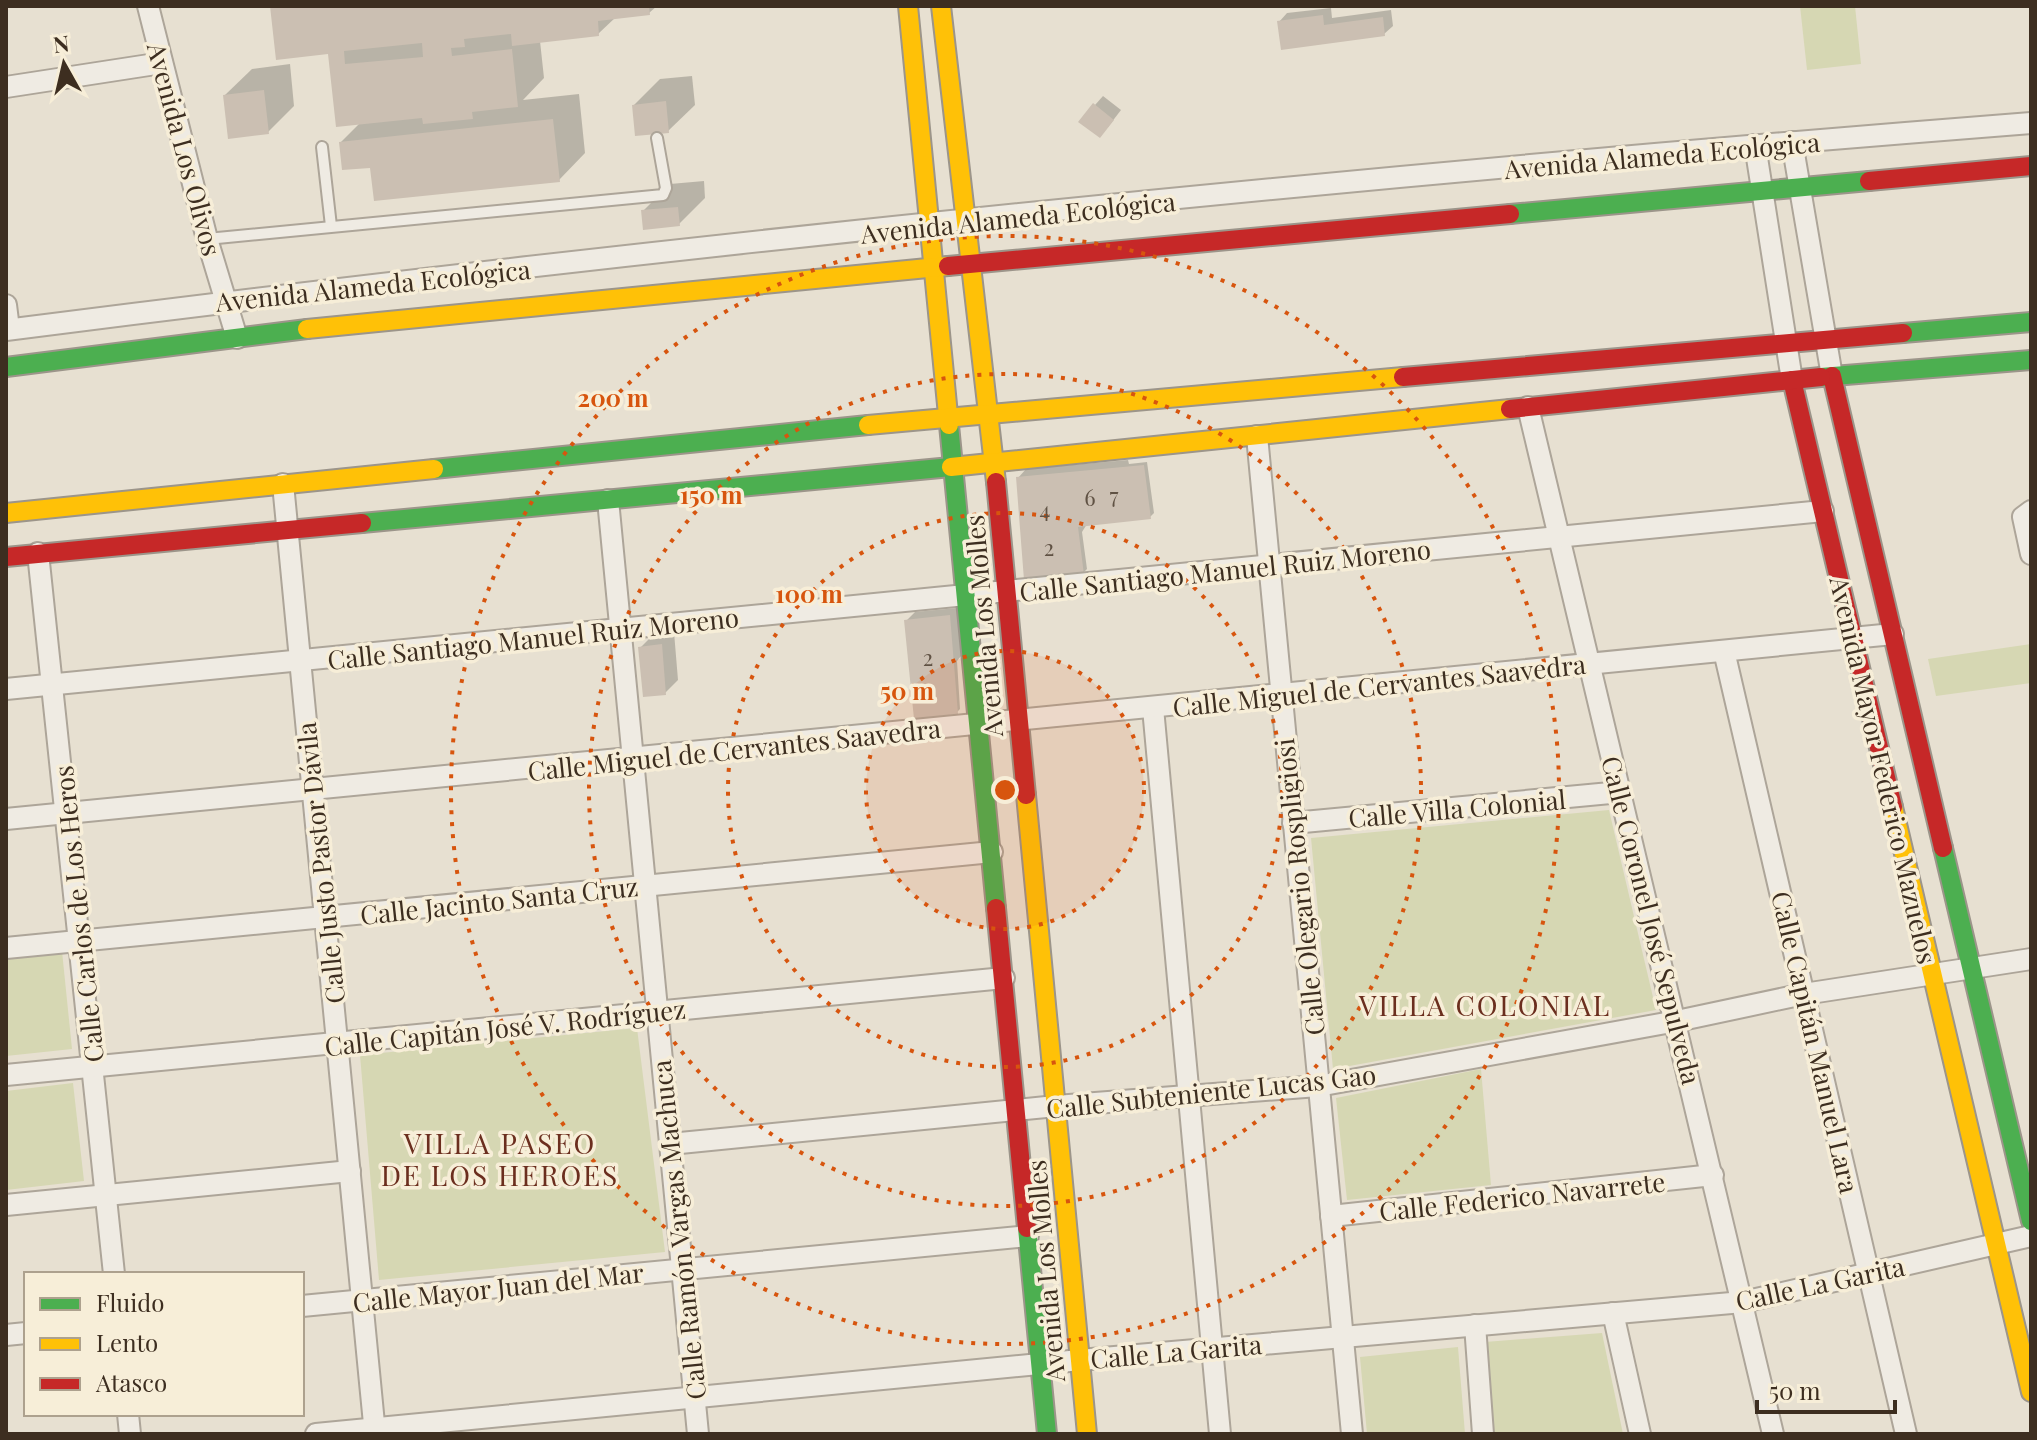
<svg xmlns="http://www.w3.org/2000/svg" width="2037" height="1440" font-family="'Playfair Display',serif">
<rect width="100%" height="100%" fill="#e7e0d1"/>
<g fill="#d6d7b3">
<polygon points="1800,6 1855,6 1861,64 1807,70"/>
<polygon points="2031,644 2031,683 1936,696 1928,659"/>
<polygon points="1609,810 1656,1010 1333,1069 1311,838"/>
<polygon points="62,951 72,1049 6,1056 6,957"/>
<polygon points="637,1028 665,1252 379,1280 360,1055"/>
<polygon points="1481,1069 1491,1185 1347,1200 1336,1098"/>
<polygon points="73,1083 84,1181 6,1190 6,1091"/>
<polygon points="1602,1333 1623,1434 1492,1434 1485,1342"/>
<polygon points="1458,1347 1465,1434 1367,1434 1360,1357"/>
</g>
<g fill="#0003">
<polygon points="272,6 657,6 649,13 616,17 598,34 540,41 544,78 523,100 579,94 585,153 559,180 372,166 341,142 361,122 330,52"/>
<polygon points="1331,8 1332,18 1391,10 1393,26 1384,34 1279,22 1287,13"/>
<polygon points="290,64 294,106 268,132 225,95 252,69"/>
<polygon points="692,76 695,105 668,131 634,105 660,79"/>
<polygon points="1103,96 1121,110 1108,127 1095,105"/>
<polygon points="704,181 705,198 679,224 643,211 670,184"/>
<polygon points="1128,460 1129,464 1147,462 1154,513 1150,517 1087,524 1082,532 1087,569 1083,573 1018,478 1026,469"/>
<polygon points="957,608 961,656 957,661 960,709 957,712 906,621 915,612"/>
<polygon points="674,632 678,680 665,693 641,647 654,634"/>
</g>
<g fill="#cbbfb2" fill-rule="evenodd">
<path d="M270,6H649L650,15L598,21L599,36L512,46L511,34L464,39L465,47L451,48L452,56L512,49L518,107L472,112L473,119L423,124L422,118L336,127L328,54L276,60ZM422,43L423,57L345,64L344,51Z"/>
<polygon points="1323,15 1324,25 1383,17 1385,36 1281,50 1277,21"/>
<polygon points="264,90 269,134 228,139 223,95"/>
<polygon points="666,101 669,133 635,136 632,105"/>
<polygon points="1093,103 1114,120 1100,138 1078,122"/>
<polygon points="553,119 560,182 374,201 370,168 342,170 339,142"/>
<polygon points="678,207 680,226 643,230 641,210"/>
<polygon points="1144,465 1151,519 1078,527 1084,575 1024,580 1016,477"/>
<polygon points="950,615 958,714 914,719 904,620"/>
<polygon points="662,644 666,695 643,697 638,647"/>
</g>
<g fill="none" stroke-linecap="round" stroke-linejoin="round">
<defs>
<g id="lane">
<polyline points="322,147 331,226"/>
<polyline points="207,239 663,195 666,188 657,138"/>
</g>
<g id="street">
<polyline points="148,6 207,239 237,338"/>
<polyline points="6,87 162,63"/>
<polyline points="1792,142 1832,376"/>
<polyline points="1755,145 1792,380"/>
<polyline points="6,305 9,329"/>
<path d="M6,330C679,244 1355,176 2031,123"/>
<polyline points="1528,407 1773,1434"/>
<polyline points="1257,436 1352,1434"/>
<polyline points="283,484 375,1434"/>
<polyline points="608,500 698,1434"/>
<polyline points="2031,511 2023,517 2031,554"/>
<polyline points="38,553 114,1274"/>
<polyline points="1724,651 1906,1434"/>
<polyline points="6,689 1823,511"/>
<polyline points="1153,708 1220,1434"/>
<polyline points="6,819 1893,634"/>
<polyline points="1293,823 1621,792"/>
<polyline points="6,948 992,852"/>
<polyline points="6,1075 1004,978"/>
<polyline points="670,1144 1056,1106 1318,1086 1677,1021 1804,994 2031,959"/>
<polyline points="6,1205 350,1171"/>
<polyline points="1331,1216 1713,1175"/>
<polyline points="302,1306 1028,1236"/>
<polyline points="1613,1313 1640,1434"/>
<polyline points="1475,1325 1483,1434"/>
<polyline points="6,1335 26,1333"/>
<polyline points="128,1414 130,1434"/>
<polyline points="316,1434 1080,1360 1743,1302 2031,1236"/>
</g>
<g id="fast">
<polyline points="1510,214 1869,181"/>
<polyline points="1903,333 2031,322"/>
<polyline points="6,367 307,329"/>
<polyline points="1821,377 2031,360"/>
<polyline points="949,425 996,908"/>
<polyline points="434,469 868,425"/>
<polyline points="362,523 951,467"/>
<polyline points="1943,848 2031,1221"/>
<polyline points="1027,1228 1047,1434"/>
</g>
<g id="slow">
<polyline points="908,6 949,425"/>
<polyline points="941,6 996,482"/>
<polyline points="307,329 948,266"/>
<polyline points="868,425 1403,377"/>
<polyline points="951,467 1510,409"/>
<polyline points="6,513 434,469"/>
<polyline points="1026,795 1087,1434"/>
<polyline points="1893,807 2031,1392"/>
</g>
<g id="jam">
<polyline points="1869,181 2031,166"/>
<polyline points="948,266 1510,214"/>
<polyline points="1832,376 1943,848"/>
<polyline points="1403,377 1903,333"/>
<polyline points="1792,380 1893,807"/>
<polyline points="1510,409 1821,377"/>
<polyline points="996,482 1026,795"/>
<polyline points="6,557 362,523"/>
<polyline points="996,908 1027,1228"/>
</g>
</defs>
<use href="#lane" stroke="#ada599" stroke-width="14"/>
<use href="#street" stroke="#ada599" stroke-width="24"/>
<use href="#fast" stroke="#9c958a" stroke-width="22"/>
<use href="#slow" stroke="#9c958a" stroke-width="22"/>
<use href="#jam" stroke="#9c958a" stroke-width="22"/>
<use href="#lane" stroke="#efebe3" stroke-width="10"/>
<use href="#street" stroke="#efebe3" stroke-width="20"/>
<use href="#fast" stroke="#4caf50" stroke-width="18"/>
<use href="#slow" stroke="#ffc107" stroke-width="18"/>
<use href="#jam" stroke="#c62828" stroke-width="18"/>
</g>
<circle cx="1005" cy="790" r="139" fill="#d7550e" fill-opacity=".12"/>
<g fill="none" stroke="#d7550e" stroke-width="4" stroke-dasharray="4 8">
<circle cx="1005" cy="790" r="139"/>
<circle cx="1005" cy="790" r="277"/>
<circle cx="1005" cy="790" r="416"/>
<circle cx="1005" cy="790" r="554"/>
</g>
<g text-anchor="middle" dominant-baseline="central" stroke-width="7" stroke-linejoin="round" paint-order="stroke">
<g font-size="22" fill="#605244">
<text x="1114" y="495">7</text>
<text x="1090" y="497">6</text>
<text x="1045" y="509">4</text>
<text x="1049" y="547">2</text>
<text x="928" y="657">2</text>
</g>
<g font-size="26" fill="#3d2e20" stroke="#f7eed8">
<text transform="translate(185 149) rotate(75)">Avenida Los Olivos</text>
<text transform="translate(1662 155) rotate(-5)">Avenida Alameda Ecológica</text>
<text transform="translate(1018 217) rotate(-6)">Avenida Alameda Ecológica</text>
<text transform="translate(373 285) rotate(-6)">Avenida Alameda Ecológica</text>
<text transform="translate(1225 570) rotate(-6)">Calle Santiago Manuel Ruiz Moreno</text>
<text transform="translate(983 626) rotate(-95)">Avenida Los Molles</text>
<text transform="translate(533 638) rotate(-6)">Calle Santiago Manuel Ruiz Moreno</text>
<text transform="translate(1379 685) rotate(-6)">Calle Miguel de Cervantes Saavedra</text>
<text transform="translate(734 749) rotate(-6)">Calle Miguel de Cervantes Saavedra</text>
<text transform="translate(1884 770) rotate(77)">Avenida Mayor Federico Mazuelos</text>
<text transform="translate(1457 808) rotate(-5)">Calle Villa Colonial</text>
<text transform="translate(320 863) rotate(-96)">Calle Justo Pastor Dávila</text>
<text transform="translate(1299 887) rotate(-96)">Calle Olegario Rospligiosi</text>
<text transform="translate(499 900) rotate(-6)">Calle Jacinto Santa Cruz</text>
<text transform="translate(78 914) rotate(-96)">Calle Carlos de Los Heros</text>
<text transform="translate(1652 920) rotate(76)">Calle Coronel José Sepulveda</text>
<text transform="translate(505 1027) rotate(-6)">Calle Capitán José V. Rodríguez</text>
<text transform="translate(1816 1042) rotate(77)">Calle Capitán Manuel Lara</text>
<text transform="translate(1211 1091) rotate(-6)">Calle Subteniente Lucas Gao</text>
<text transform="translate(1522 1196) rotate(-6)">Calle Federico Navarrete</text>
<text transform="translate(678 1230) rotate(-96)">Calle Ramón Vargas Machuca</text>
<text transform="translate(1045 1271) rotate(-95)">Avenida Los Molles</text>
<text transform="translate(1820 1283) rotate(-12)">Calle La Garita</text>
<text transform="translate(498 1287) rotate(-6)">Calle Mayor Juan del Mar</text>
<text transform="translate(1176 1351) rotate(-5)">Calle La Garita</text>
</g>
<g font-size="28" letter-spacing="2" fill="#6b2e1e" stroke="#f7eed8">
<text x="1485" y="1004">VILLA COLONIAL</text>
<text x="500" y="1142">VILLA PASEO<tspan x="500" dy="32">DE LOS HEROES</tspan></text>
</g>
</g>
<circle cx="1005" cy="790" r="12" fill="#d7550e" stroke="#f7eed8" stroke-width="4"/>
<g font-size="24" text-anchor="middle" font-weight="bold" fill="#d7550e" stroke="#f7eed8" stroke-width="7" stroke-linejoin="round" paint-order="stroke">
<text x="613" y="407">200 m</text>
<text x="711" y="504">150 m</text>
<text x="809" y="603">100 m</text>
<text x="907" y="700">50 m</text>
</g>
<rect width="2037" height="1440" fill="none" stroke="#3d2e20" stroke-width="16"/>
<rect x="24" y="1272" width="280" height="144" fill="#f7eed8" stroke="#ada18e" stroke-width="2"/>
<rect x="40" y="1298" width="40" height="12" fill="#4caf50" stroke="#ada18e" stroke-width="2"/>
<text x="96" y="1312" font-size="24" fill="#3d2e20">Fluido</text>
<rect x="40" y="1338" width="40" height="12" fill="#ffc107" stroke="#ada18e" stroke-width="2"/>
<text x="96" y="1352" font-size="24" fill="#3d2e20">Lento</text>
<rect x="40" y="1378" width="40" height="12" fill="#c62828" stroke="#ada18e" stroke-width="2"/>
<text x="96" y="1392" font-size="24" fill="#3d2e20">Atasco</text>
<g transform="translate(64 64) rotate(352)" stroke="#f7eed8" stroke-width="6" paint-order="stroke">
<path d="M0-6L14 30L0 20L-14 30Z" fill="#3d2e20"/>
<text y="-12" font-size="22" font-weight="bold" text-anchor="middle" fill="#3d2e20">N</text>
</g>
<path d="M1757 1400v12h138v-12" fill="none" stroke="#3d2e20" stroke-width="4"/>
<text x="1769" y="1400" font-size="24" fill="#3d2e20" stroke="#f7eed8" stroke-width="6" paint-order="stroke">50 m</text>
</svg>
